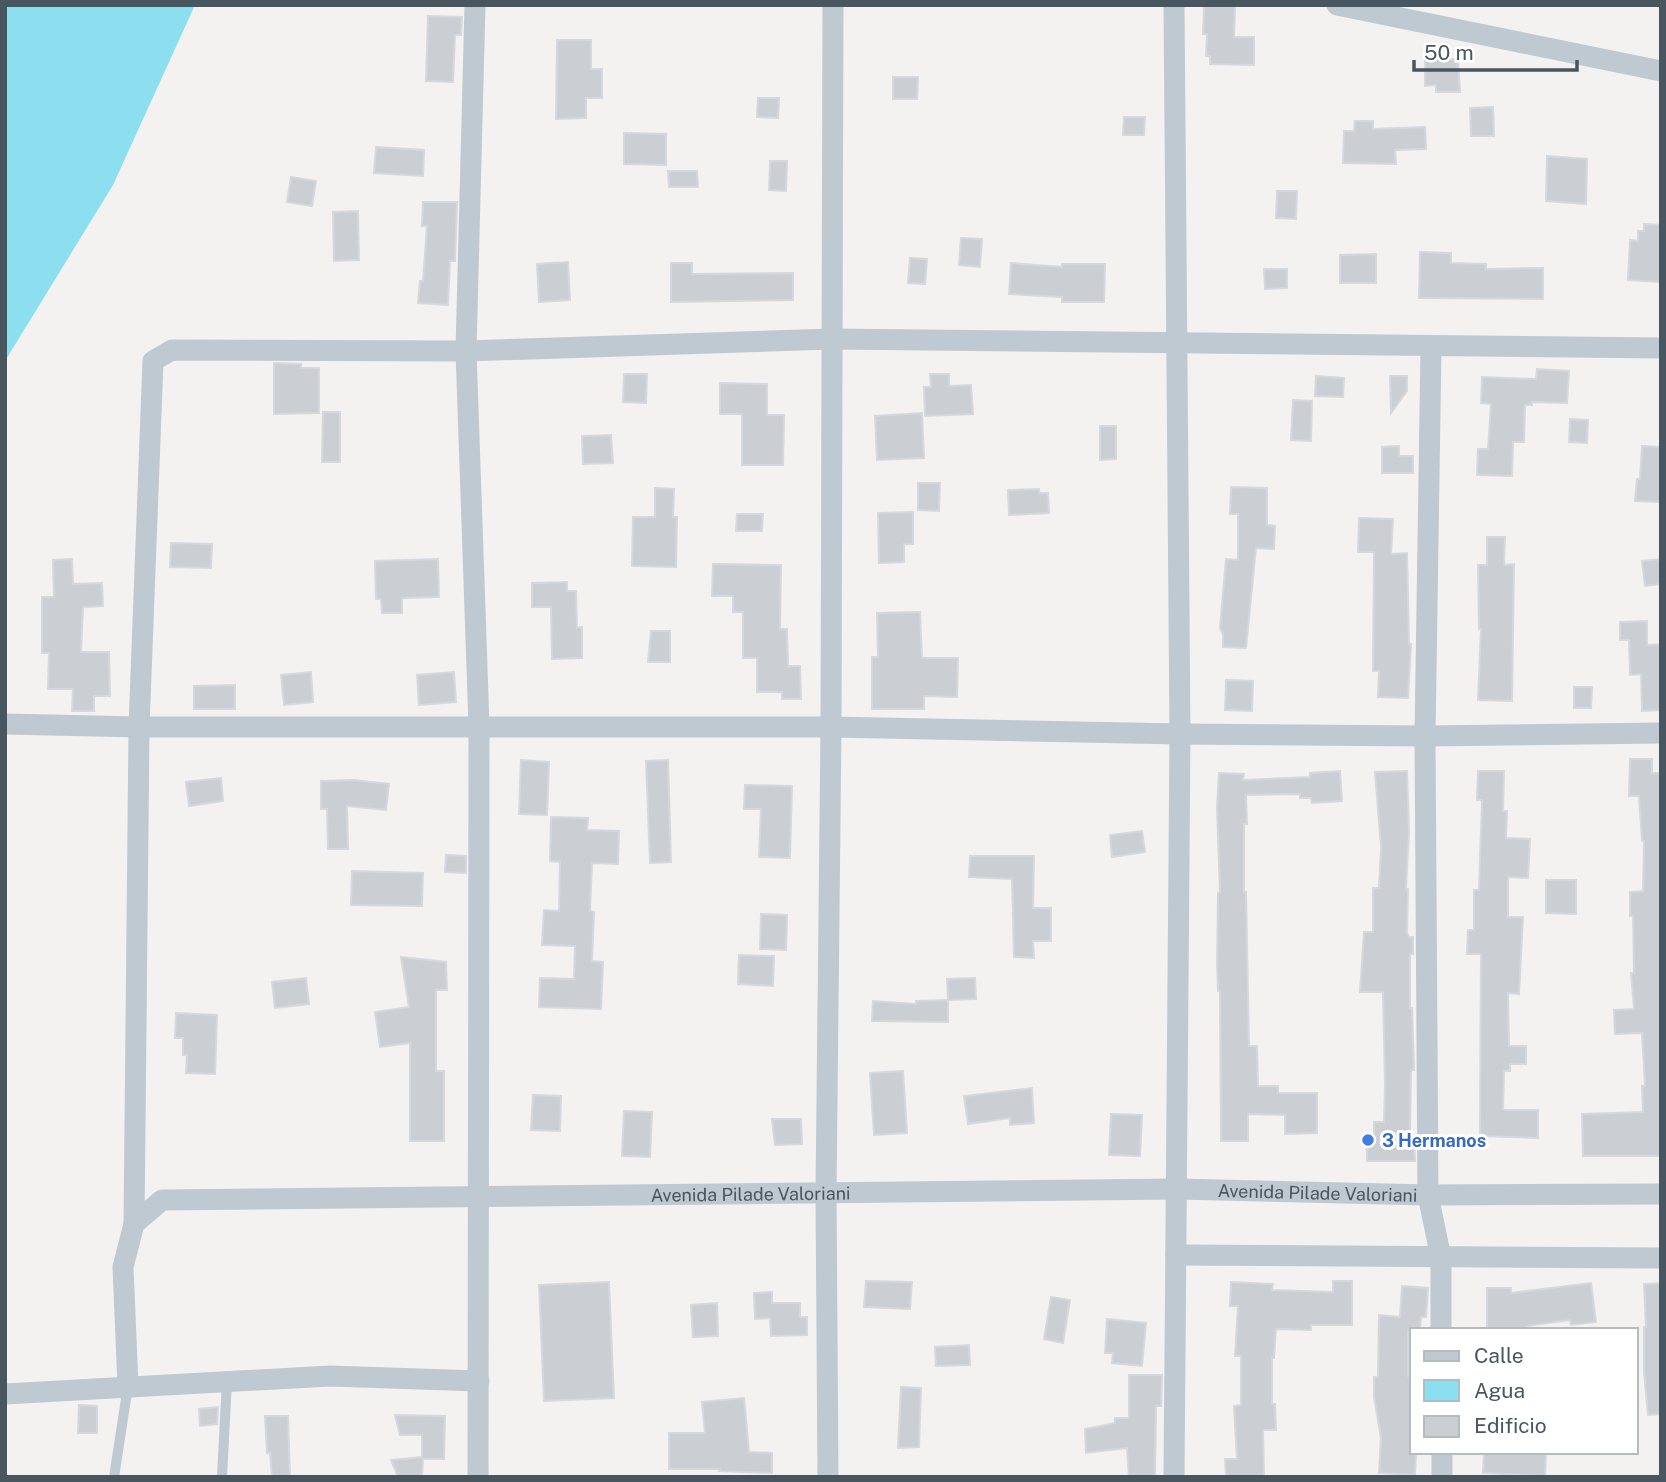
<svg xmlns="http://www.w3.org/2000/svg" width="1666" height="1482" font-family="'Public Sans',sans-serif">
<rect width="100%" height="100%" fill="#f4f1f1"/>
<polygon fill="#8cdfef" points="5,5 195,5 113,185 5,361"/>
<g fill="#cbcfd4" stroke="#d5d8dd" stroke-width="2">
<polygon points="1204,5 1235,5 1234,37 1254,37 1254,65 1210,64 1210,56 1206,56 1207,34 1203,34"/>
<polygon points="428,16 462,17 461,35 455,35 453,82 426,81"/>
<polygon points="557,40 591,40 591,69 602,69 602,98 586,98 586,118 556,119"/>
<polygon points="1458,59 1460,92 1436,92 1436,85 1425,86 1425,60"/>
<polygon points="893,77 918,77 917,99 893,99"/>
<polygon points="758,98 779,98 778,118 757,117"/>
<polygon points="1493,107 1494,136 1471,136 1470,108"/>
<polygon points="1124,117 1145,117 1144,135 1123,135"/>
<polygon points="1355,121 1373,121 1373,129 1425,127 1426,149 1395,150 1396,164 1343,163 1344,131 1354,131"/>
<polygon points="624,133 666,134 666,165 624,164"/>
<polygon points="376,147 424,150 423,176 374,173"/>
<polygon points="1547,156 1587,159 1586,204 1546,201"/>
<polygon points="770,161 787,161 786,191 769,190"/>
<polygon points="668,171 697,171 698,187 669,187"/>
<polygon points="291,177 316,181 312,206 287,202"/>
<polygon points="1277,191 1297,191 1296,219 1276,218"/>
<polygon points="423,202 457,202 455,261 450,261 448,305 418,303 420,281 423,281 427,226 422,226"/>
<polygon points="358,211 359,260 334,261 333,212"/>
<polygon points="1644,224 1661,225 1661,282 1628,280 1630,240 1638,241 1638,231 1644,231"/>
<polygon points="961,238 982,239 980,267 959,265"/>
<polygon points="1420,252 1451,253 1451,263 1486,264 1486,269 1543,268 1543,299 1419,298"/>
<polygon points="1376,254 1376,283 1340,283 1340,255"/>
<polygon points="910,258 927,259 925,284 908,283"/>
<polygon points="568,262 570,300 539,302 537,264"/>
<polygon points="671,263 692,263 692,274 793,273 793,300 671,302"/>
<polygon points="1011,263 1062,267 1062,264 1105,264 1104,302 1062,302 1062,297 1009,294"/>
<polygon points="1264,269 1287,269 1287,288 1265,289"/>
<polygon points="274,363 301,364 301,368 319,368 319,413 274,414"/>
<polygon points="1537,369 1569,371 1567,403 1532,402 1532,405 1525,405 1524,442 1513,442 1512,476 1477,475 1478,449 1488,449 1491,404 1481,403 1482,377 1536,379"/>
<polygon points="624,374 647,374 646,403 623,402"/>
<polygon points="930,374 949,374 949,386 971,385 973,414 925,416 924,387 931,387"/>
<polygon points="1316,376 1344,378 1343,397 1315,396"/>
<polygon points="1390,376 1407,376 1407,391 1391,413"/>
<polygon points="720,383 767,384 767,415 784,415 783,465 742,465 742,414 720,414"/>
<polygon points="1293,400 1312,401 1311,441 1291,440"/>
<polygon points="323,412 340,412 340,462 322,462"/>
<polygon points="922,413 924,458 877,460 875,416"/>
<polygon points="1570,419 1588,420 1587,443 1569,442"/>
<polygon points="1100,426 1116,426 1116,459 1100,460"/>
<polygon points="611,435 613,463 583,464 582,436"/>
<polygon points="1399,446 1399,456 1413,456 1413,473 1382,473 1382,447"/>
<polygon points="1642,446 1661,447 1661,502 1635,501 1637,479 1640,479"/>
<polygon points="918,483 940,483 939,511 918,510"/>
<polygon points="1231,487 1267,488 1267,525 1275,526 1274,549 1256,548 1246,648 1223,647 1223,634 1220,628 1226,559 1238,560 1238,514 1230,514"/>
<polygon points="655,488 674,489 673,517 677,517 676,567 632,566 633,517 655,517"/>
<polygon points="1039,489 1039,493 1048,493 1049,513 1009,515 1008,490"/>
<polygon points="913,512 913,544 904,544 904,562 879,563 878,513"/>
<polygon points="737,514 763,514 762,531 736,531"/>
<polygon points="1359,518 1393,519 1391,554 1407,553 1409,644 1411,644 1408,698 1378,697 1379,671 1373,671 1374,552 1358,552"/>
<polygon points="1487,537 1505,537 1504,565 1514,564 1512,701 1478,700 1481,629 1479,629 1478,565 1487,565"/>
<polygon points="171,543 212,544 211,568 170,567"/>
<polygon points="72,559 73,584 102,583 103,606 83,607 81,652 109,652 110,696 94,696 94,711 72,711 73,689 48,689 49,653 42,653 42,597 54,597 53,560"/>
<polygon points="438,559 439,597 402,598 402,613 382,613 381,599 376,599 375,561"/>
<polygon points="1661,559 1661,584 1645,586 1642,561"/>
<polygon points="713,564 781,565 780,629 787,629 788,666 800,666 801,699 782,699 782,692 757,692 757,658 743,658 743,612 733,612 733,596 712,596"/>
<polygon points="567,582 567,591 576,591 577,628 582,627 582,658 552,659 551,607 532,607 532,583"/>
<polygon points="920,612 922,658 958,658 957,697 924,696 924,709 872,709 872,657 878,657 877,613"/>
<polygon points="1647,621 1647,645 1661,644 1661,710 1642,711 1641,674 1630,675 1629,640 1620,640 1620,622"/>
<polygon points="651,631 670,631 670,662 648,662"/>
<polygon points="311,672 313,702 284,705 281,675"/>
<polygon points="454,672 456,702 419,705 417,675"/>
<polygon points="1226,680 1253,681 1252,711 1225,710"/>
<polygon points="235,685 235,709 194,709 194,686"/>
<polygon points="1574,687 1592,687 1591,708 1574,708"/>
<polygon points="1630,759 1652,759 1652,773 1661,773 1661,1156 1583,1156 1582,1114 1643,1112 1642,1086 1645,1086 1642,1033 1615,1034 1614,1010 1634,1009 1631,973 1634,973 1633,916 1630,916 1630,892 1643,891 1644,841 1642,841 1639,796 1629,796"/>
<polygon points="521,760 549,762 547,815 519,814"/>
<polygon points="668,760 671,862 650,863 646,761"/>
<polygon points="1340,771 1342,801 1312,803 1311,798 1300,798 1300,794 1246,795 1247,824 1244,824 1244,892 1246,892 1249,1046 1257,1046 1258,1086 1278,1086 1278,1093 1317,1093 1317,1133 1285,1134 1285,1115 1248,1114 1248,1141 1221,1141 1220,991 1218,991 1217,965 1218,893 1220,892 1217,807 1219,773 1244,774 1243,780 1310,777 1310,773"/>
<polygon points="1407,771 1409,832 1406,889 1408,889 1407,933 1409,937 1413,937 1413,954 1410,954 1410,1008 1412,1008 1414,1070 1411,1070 1410,1134 1414,1135 1415,1161 1367,1161 1367,1134 1374,1134 1374,1122 1384,1122 1385,1085 1383,992 1360,992 1364,932 1373,932 1373,888 1379,888 1381,847 1375,772"/>
<polygon points="1478,771 1504,771 1503,811 1507,811 1506,838 1530,839 1528,878 1508,877 1508,917 1523,917 1519,994 1508,993 1509,1046 1526,1046 1526,1064 1510,1064 1510,1071 1504,1071 1503,1110 1538,1110 1538,1138 1480,1136 1481,954 1467,954 1468,930 1474,930 1474,890 1479,890 1482,800 1477,800"/>
<polygon points="221,778 223,801 189,806 186,782"/>
<polygon points="354,780 389,784 386,810 347,806 348,849 328,849 327,809 321,809 321,781"/>
<polygon points="745,785 792,786 790,858 759,857 761,809 744,809"/>
<polygon points="551,817 588,818 587,830 619,831 618,864 592,863 590,911 594,912 592,961 603,962 601,1009 539,1007 540,978 574,979 575,946 542,945 544,910 559,911 560,862 550,861"/>
<polygon points="1142,831 1145,852 1112,857 1110,835"/>
<polygon points="446,855 466,856 466,873 445,872"/>
<polygon points="970,856 1034,856 1033,908 1051,908 1051,941 1033,941 1034,958 1014,957 1012,879 969,877"/>
<polygon points="352,871 423,873 422,906 351,905"/>
<polygon points="1546,880 1576,880 1576,914 1546,913"/>
<polygon points="761,914 787,915 786,950 760,949"/>
<polygon points="739,955 774,956 773,986 738,984"/>
<polygon points="401,957 446,962 447,990 436,990 436,1071 444,1071 444,1141 410,1141 410,1043 380,1047 375,1012 409,1007"/>
<polygon points="306,978 309,1004 275,1008 272,982"/>
<polygon points="975,978 976,999 948,1000 947,979"/>
<polygon points="948,1000 948,1022 872,1021 873,1001 916,1004 916,1001"/>
<polygon points="176,1013 217,1015 215,1074 186,1073 187,1055 183,1055 183,1038 175,1038"/>
<polygon points="903,1071 907,1133 874,1135 870,1073"/>
<polygon points="1032,1088 1034,1123 1010,1125 1010,1118 968,1124 964,1096"/>
<polygon points="533,1095 561,1096 560,1131 531,1130"/>
<polygon points="624,1111 652,1112 650,1157 622,1156"/>
<polygon points="1111,1114 1142,1115 1140,1156 1109,1155"/>
<polygon points="772,1119 801,1119 802,1144 775,1145"/>
<polygon points="866,1281 912,1282 910,1309 864,1307"/>
<polygon points="1333,1281 1352,1281 1352,1325 1311,1325 1311,1330 1276,1329 1274,1358 1272,1358 1272,1404 1275,1404 1276,1430 1263,1430 1264,1477 1226,1477 1225,1459 1237,1459 1234,1406 1241,1405 1241,1356 1235,1356 1238,1306 1230,1306 1231,1282 1273,1284 1272,1290 1333,1292"/>
<polygon points="609,1282 614,1398 544,1401 539,1285"/>
<polygon points="1591,1283 1596,1322 1571,1325 1570,1320 1526,1326 1526,1330 1487,1330 1487,1288 1511,1288 1511,1293"/>
<polygon points="1661,1283 1661,1414 1648,1415 1644,1372 1644,1327 1646,1327 1644,1284"/>
<polygon points="1402,1286 1428,1288 1426,1317 1421,1317 1420,1330 1408,1330 1408,1376 1412,1376 1412,1453 1416,1453 1415,1475 1379,1473 1381,1438 1374,1397 1374,1377 1378,1377 1379,1315 1400,1317"/>
<polygon points="772,1292 772,1303 800,1303 800,1317 807,1317 807,1335 771,1336 770,1318 755,1319 754,1293"/>
<polygon points="1051,1297 1070,1300 1063,1343 1044,1339"/>
<polygon points="717,1303 718,1336 693,1337 691,1305"/>
<polygon points="1107,1319 1146,1323 1142,1366 1112,1363 1113,1353 1105,1353"/>
<polygon points="969,1345 970,1365 936,1366 935,1347"/>
<polygon points="1129,1375 1162,1375 1161,1406 1156,1406 1155,1477 1129,1477 1127,1448 1086,1453 1085,1429 1115,1423 1115,1418 1129,1418"/>
<polygon points="901,1387 921,1388 919,1447 898,1448"/>
<polygon points="744,1398 749,1452 772,1453 772,1473 719,1471 720,1469 669,1469 669,1433 705,1433 702,1402"/>
<polygon points="79,1405 97,1406 97,1433 78,1433"/>
<polygon points="218,1407 217,1424 200,1426 199,1409"/>
<polygon points="395,1415 445,1416 444,1459 423,1459 422,1477 398,1477 391,1460 422,1457 422,1435 400,1435"/>
<polygon points="265,1416 288,1416 290,1477 272,1477 270,1453 267,1453"/>
<polygon points="1484,1452 1546,1452 1545,1476 1483,1473"/>
</g>
<g fill="none" stroke-linecap="round" stroke-linejoin="round">
<g stroke="#bfc9d1" stroke-width="10">
<polyline points="114,1477 128,1386"/>
<polyline points="222,1477 227,1380"/>
</g>
<g stroke="#bfc9d1" stroke-width="21">
<polyline points="475,5 466,351 479,725 478,1477"/>
<polyline points="1337,5 1661,71"/>
<polyline points="1431,346 1425,736 1428,1195 1441,1258 1441,1330"/>
<polyline points="5,724 139,727 831,727 1180,734 1425,736 1661,733"/>
<polyline points="134,1224 139,727 153,361 172,350 466,351 832,339 1661,348"/>
<polyline points="1176,1255 1661,1258"/>
<path id="s1" d="M128,1386L123,1267L134,1224L162,1200L1177,1189L1428,1195L1661,1194"/>
<polyline points="5,1394 330,1376 479,1381"/>
<polyline points="1442,1452 1442,1477"/>
<polyline points="828,1477 826,1193 831,727 833,5"/>
<polyline points="1174,1477 1180,734 1174,5"/>
</g>
</g>
<circle fill="#3f7fe0" stroke="#fff" stroke-width="2.5" cx="1368" cy="1140" r="7"/>
<g text-anchor="middle" dominant-baseline="central" stroke-width="6" stroke-linejoin="round" paint-order="stroke">
<g font-size="18" font-weight="bold" fill="#366cbe" stroke="#fff" text-anchor="start">
<text x="1382" y="1140">3 Hermanos</text>
</g>
<g font-size="18" fill="#485660" stroke="#fff">
<text stroke="none"><textPath href="#s1" startOffset="1356">Avenida Pilade Valoriani</textPath></text>
<text stroke="none"><textPath href="#s1" startOffset="789">Avenida Pilade Valoriani</textPath></text>
</g>
</g>
<rect width="1666" height="1482" fill="none" stroke="#485660" stroke-width="14"/>
<rect x="1410" y="1328" width="228" height="126" fill="#ffffff" stroke="#b6bbbf" stroke-width="2"/>
<rect x="1424" y="1351" width="35" height="10" fill="#bfc9d1" stroke="#b6bbbf" stroke-width="2"/>
<text x="1474" y="1363" font-size="21" fill="#485660">Calle</text>
<rect x="1424" y="1380" width="35" height="21" fill="#8cdfef" stroke="#b6bbbf" stroke-width="2"/>
<text x="1474" y="1398" font-size="21" fill="#485660">Agua</text>
<rect x="1424" y="1416" width="35" height="21" fill="#cbcfd4" stroke="#b6bbbf" stroke-width="2"/>
<text x="1474" y="1433" font-size="21" fill="#485660">Edificio</text>
<path d="M1414 60v10h163v-10" fill="none" stroke="#485660" stroke-width="3.5"/>
<text x="1424" y="60" font-size="21" fill="#485660" stroke="#ffffff" stroke-width="5" paint-order="stroke">50 m</text>
</svg>
